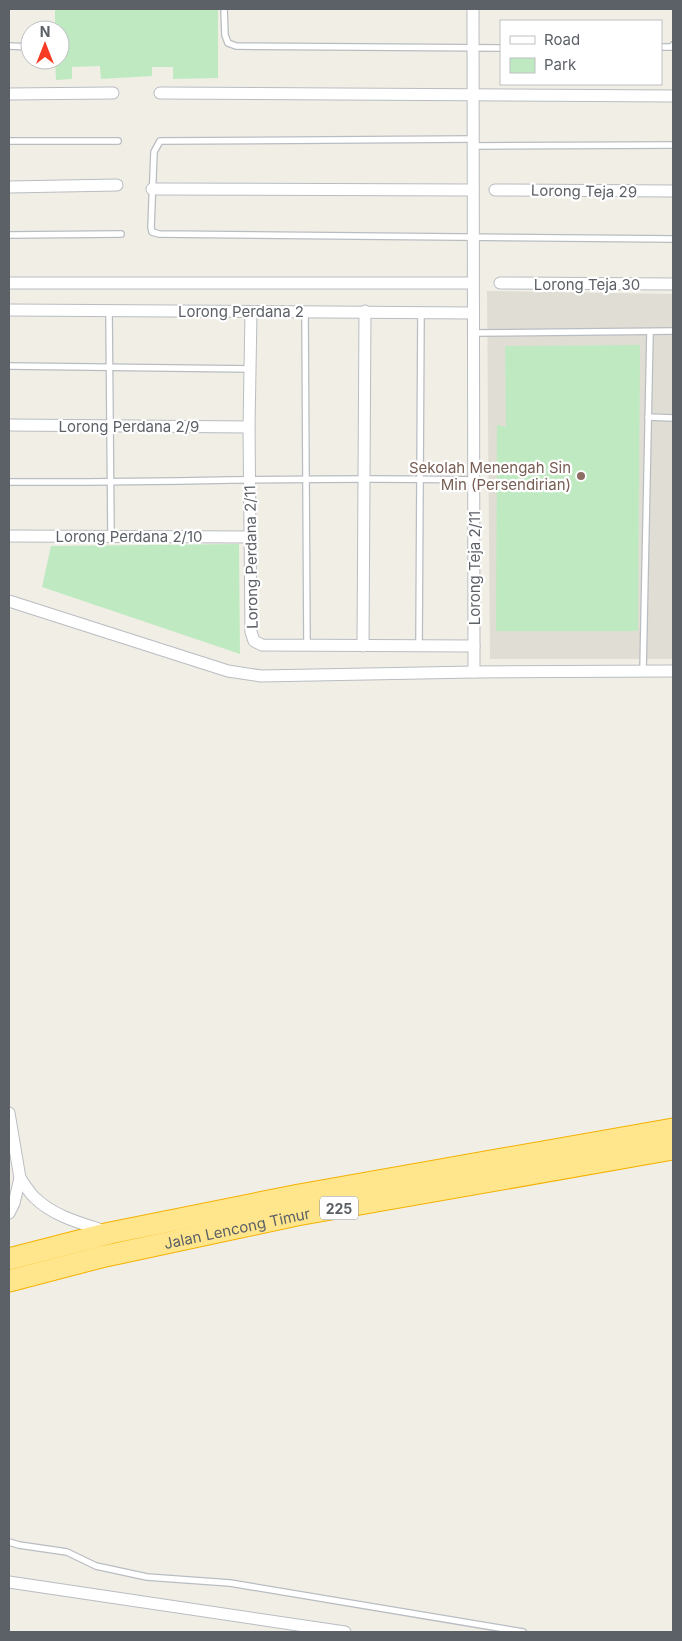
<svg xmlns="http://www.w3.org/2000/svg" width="682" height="1641" font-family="Inter,sans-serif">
<rect width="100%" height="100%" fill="#f0eee5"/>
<polygon fill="#e0ddd4" points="487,291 673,294 673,659 490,659"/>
<g fill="#bfeac1">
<polygon points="55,9 218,9 218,78 173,79 173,67 152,67 152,76 101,79 100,66 72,67 72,79 56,80 55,60 60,60 60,30 55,30"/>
<polygon points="640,345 638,631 496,631 497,425 506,427 505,346"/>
<polygon points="239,544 240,654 42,587 51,546"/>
</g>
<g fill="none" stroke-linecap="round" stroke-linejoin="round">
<defs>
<g id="lane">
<polyline points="224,9 225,35 228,43 236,46 501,48"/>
<polyline points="9,46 30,47"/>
<polyline points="661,47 672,47 673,45"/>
<polyline points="473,139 160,141 154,152 151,227 152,232 159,234 673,239"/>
<polyline points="9,141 118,141"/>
<polyline points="473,146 673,145"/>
<polyline points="9,235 121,234"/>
<polyline points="109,311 111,536"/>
<polyline points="305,311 307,646"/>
<polyline points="473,333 673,331"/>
<polyline points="9,366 251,369"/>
<polyline points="648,417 673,418"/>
<path d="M9,482C164,483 319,476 474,480"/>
<polyline points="419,646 421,312"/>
<polyline points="643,671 650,332"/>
<polyline points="9,1542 19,1545 67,1552 96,1566 147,1577 230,1583 523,1632"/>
</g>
<g id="street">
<polyline points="473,9 474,672"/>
<polyline points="160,93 673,96"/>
<polyline points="9,94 113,93"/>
<polyline points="9,187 117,185"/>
<polyline points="152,189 473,190"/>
<polyline points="495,190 673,191"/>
<polyline points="9,283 473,283"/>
<polyline points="500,283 673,284"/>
<polyline points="9,310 473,313"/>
<polyline points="251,312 249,427 251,632 254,641 262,645 474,646"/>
<polyline points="9,425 249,427"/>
<polyline points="9,536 250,537"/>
<polyline points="9,601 228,671 261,676 474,672 673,671"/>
<polyline points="363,646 365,311"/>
<polyline points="9,1113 20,1178 14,1203 9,1213"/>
<path d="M20,1178C24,1184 29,1192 34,1197C53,1216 80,1223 105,1231"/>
<polyline points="9,1582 345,1632"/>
</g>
<g id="highway">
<polyline points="9,1259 110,1233 299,1195 673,1129"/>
<path id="s1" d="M9,1281L101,1257L297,1215L673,1149"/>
</g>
</defs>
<use href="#lane" stroke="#b9bdc2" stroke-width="8"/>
<use href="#street" stroke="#b9bdc2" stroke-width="13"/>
<use href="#highway" stroke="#f5b100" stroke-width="23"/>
<use href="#lane" stroke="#fff" stroke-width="5.5"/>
<use href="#street" stroke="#fff" stroke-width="11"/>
<use href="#highway" stroke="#ffe68d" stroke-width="21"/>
</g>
<circle fill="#8d6e63" stroke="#fff" stroke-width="2" cx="581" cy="476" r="5"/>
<g text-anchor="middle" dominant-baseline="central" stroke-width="4.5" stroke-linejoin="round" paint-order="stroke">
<rect fill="#fff" stroke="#8d9095" stroke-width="1" x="320" y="1196.5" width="38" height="23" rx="4"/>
<g font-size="14" font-weight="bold" fill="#5c6167">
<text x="339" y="1208">225</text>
</g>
<g font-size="15" fill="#5c6167" stroke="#fff">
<text transform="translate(584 191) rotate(1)">Lorong Teja 29</text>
<text x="587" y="284">Lorong Teja 30</text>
<text x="241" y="311">Lorong Perdana 2</text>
<text x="129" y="426">Lorong Perdana 2/9</text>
<text x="129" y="536">Lorong Perdana 2/10</text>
<text transform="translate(251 557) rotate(-91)">Lorong Perdana 2/11</text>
<text transform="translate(474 568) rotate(-90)">Lorong Teja 2/11</text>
<text stroke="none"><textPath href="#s1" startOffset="234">Jalan Lencong Timur</textPath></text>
</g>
<g font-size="15" fill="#785e54" stroke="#fff" text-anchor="end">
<text x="571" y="467">Sekolah Menengah Sin<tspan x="571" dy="17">Min (Persendirian)</tspan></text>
</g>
</g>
<rect width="682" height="1641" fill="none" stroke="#5c6167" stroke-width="20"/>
<rect x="500" y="20" width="162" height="65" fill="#ffffff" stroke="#bec0c2"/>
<rect x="510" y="36" width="25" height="8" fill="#ffffff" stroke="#bec0c2"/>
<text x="544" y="45" font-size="15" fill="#5c6167">Road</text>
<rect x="510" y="58" width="25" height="15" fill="#bfeac1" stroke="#bec0c2"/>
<text x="544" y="70" font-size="15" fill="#5c6167">Park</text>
<g transform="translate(45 45)"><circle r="24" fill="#ffffff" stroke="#bec0c2"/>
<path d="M0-4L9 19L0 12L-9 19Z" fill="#f83b23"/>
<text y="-8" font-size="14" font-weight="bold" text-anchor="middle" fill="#5c6167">N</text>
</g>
</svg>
